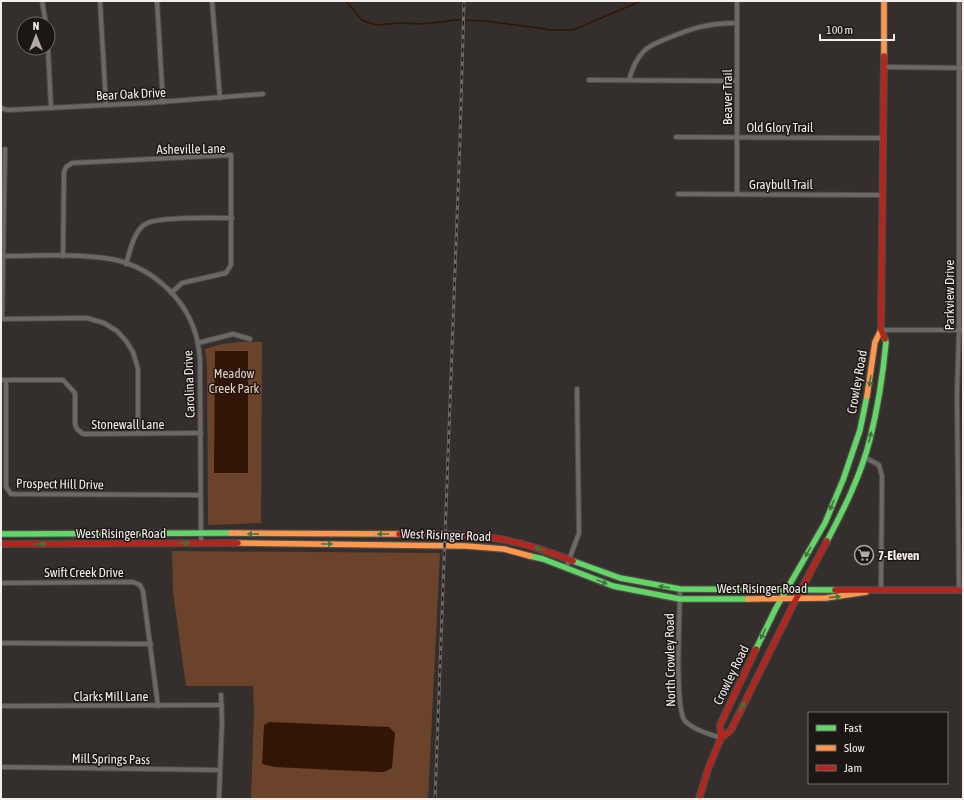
<svg xmlns="http://www.w3.org/2000/svg" width="964" height="800" font-family="'Asap Condensed',sans-serif">
<rect width="100%" height="100%" fill="#342f2c"/>
<g fill="#6b432a">
<polygon points="239,342 262,342 261,523 208,525 207,365 205,349 222,344"/>
<polygon points="172,551 440,553 428,799 251,799 254,712 253,686 186,686 173,592"/>
</g>
<g fill="#331504">
<polygon points="215,351 248,351 248,473 214,473"/>
<polygon points="269,722 389,727 395,733 392,768 384,772 377,772 275,767 262,764 264,725"/>
</g>
<g fill="none" stroke-linecap="round" stroke-linejoin="round">
<polyline stroke="#331504" stroke-width="1.5" points="346,1 362,20 376,25 399,23 422,24 456,20 486,21 553,30 573,30 641,1"/>
<defs>
<g id="street">
<polyline points="42,1 46,24"/>
<polyline points="100,1 106,105"/>
<polyline points="157,1 163,102"/>
<polyline points="212,1 220,98"/>
<polyline points="48,48 51,108"/>
<polyline points="883,67 963,68"/>
<polyline points="589,80 737,81"/>
<path d="M629,80C632,69 636,59 644,51C650,45 659,42 666,39C692,28 708,23 737,23"/>
<polyline points="1,108 8,110 146,103 263,94"/>
<polyline points="676,137 883,138"/>
<polyline points="678,194 883,195"/>
<polyline points="737,194 737,1"/>
<path d="M1,256C35,256 78,253 111,259C149,266 183,295 195,332C198,341 199,350 200,359L201,543"/>
<polyline points="63,256 64,172 66,167 72,163 231,155 231,265 226,273 182,283 171,293"/>
<path d="M126,264C130,252 133,233 144,225C154,216 215,218 232,218"/>
<polyline points="1,319 87,318 104,323 117,331 126,341 133,352 138,369 138,433"/>
<polyline points="2,319 5,149"/>
<polyline points="881,330 963,330"/>
<polyline points="198,343 233,334 250,339"/>
<polyline points="1,380 63,380 75,393 75,424 77,429 83,434 201,433"/>
<polyline points="6,380 6,487 11,494 200,495"/>
<polyline points="864,457 879,465 882,476 881,589"/>
<polyline points="566,568 579,533 577,389"/>
<polyline points="1,583 133,582 140,585 143,591 158,706"/>
<path d="M680,589C680,611 674,708 685,721C694,730 709,734 721,738"/>
<polyline points="959,590 957,394 959,330 959,1"/>
<polyline points="1,643 151,644"/>
<polyline points="1,706 222,705"/>
<polyline points="1,767 220,770"/>
<polyline points="219,799 222,721 221,695"/>
</g>
<g id="fast">
<polyline points="1,534 231,533"/>
<path d="M827,541C844,509 861,475 870,439C878,407 883,375 886,342L885,339"/>
<polyline points="530,556 543,559 613,586 680,599 748,599"/>
<polyline points="573,561 620,578 680,589 835,590"/>
<polyline points="756,649 776,608 825,523 843,480 860,430 867,396"/>
</g>
<g id="slow">
<polyline points="884,56 884,1"/>
<polyline points="867,396 875,342 881,330"/>
<polyline points="231,533 399,534"/>
<polyline points="238,543 466,546 504,549 530,556"/>
<polyline points="748,599 826,598 866,592"/>
</g>
<g id="jam">
<polyline points="884,56 881,330 885,339"/>
<path d="M399,534C432,534 467,533 500,539C525,543 549,552 573,561"/>
<polyline points="1,544 238,543"/>
<polyline points="835,590 963,590"/>
<polyline points="721,738 731,730 796,599 827,541"/>
<polyline points="699,799 708,769 721,738 720,725 756,649"/>
</g>
</defs>
<use href="#street" stroke="#4f4b48" stroke-width="6"/>
<use href="#fast" stroke="#4f4b48" stroke-width="8"/>
<use href="#slow" stroke="#4f4b48" stroke-width="8"/>
<use href="#jam" stroke="#4f4b48" stroke-width="8"/>
<use href="#street" stroke="#6b6866" stroke-width="4"/>
<use href="#fast" stroke="#63d668" stroke-width="5.5"/>
<use href="#slow" stroke="#ff974d" stroke-width="5.5"/>
<use href="#jam" stroke="#b3261e" stroke-width="5.5"/>
<defs>
<polyline id="rail" points="435,799 460,139 464,1"/>
</defs>
<use href="#rail" stroke="#6c6967" stroke-width="3"/>
<use href="#rail" stroke="#1c1715" stroke-width="1.5" stroke-dasharray="4.5" stroke-linecap="butt"/>
</g>
<defs><path id="oneway-solid" d="M-6-.8H1V-3.2L6.5 0L1 3.2V.8H-6Z"/></defs>
<g fill="#40763e">
<use href="#oneway-solid" transform="translate(870 381) rotate(99)"/>
<use href="#oneway-solid" transform="translate(870 437) rotate(-76)"/>
<use href="#oneway-solid" transform="translate(832 505) rotate(113)"/>
<use href="#oneway-solid" transform="translate(253 534) rotate(-179)"/>
<use href="#oneway-solid" transform="translate(383 534) rotate(-180)"/>
<use href="#oneway-solid" transform="translate(184 543)"/>
<use href="#oneway-solid" transform="translate(40 544)"/>
<use href="#oneway-solid" transform="translate(327 544)"/>
<use href="#oneway-solid" transform="translate(540 549) rotate(-163)"/>
<use href="#oneway-solid" transform="translate(808 552) rotate(119)"/>
<use href="#oneway-solid" transform="translate(602 582) rotate(21)"/>
<use href="#oneway-solid" transform="translate(664 587) rotate(-170)"/>
<use href="#oneway-solid" transform="translate(835 597) rotate(-6)"/>
<use href="#oneway-solid" transform="translate(763 634) rotate(116)"/>
<use href="#oneway-solid" transform="translate(742 707) rotate(-63)"/>
</g>
<defs>
<symbol id="supermarket-ring" viewBox="-11 -11 22 22"><circle r="9.5" fill="#1c1715" stroke="#b1aaa8" stroke-width="1.5"/><path d="M-6-5.5h2.5l.6 2H6L4.5 2H-2.5L-4.4-4H-6ZM-1.5 3.2a1.3 1.3 0 1 0 .1 0ZM3 3.2a1.3 1.3 0 1 0 .1 0Z" fill="#b1aaa8"/></symbol>
</defs>
<g fill-rule="evenodd">
<use href="#supermarket-ring" x="853" y="544" width="22" height="22"/>
</g>
<g text-anchor="middle" dominant-baseline="central" stroke-width="3" stroke-linejoin="round" paint-order="stroke">
<g font-size="13" fill="#f4edea" stroke="#1c1715">
<text transform="translate(131 94) rotate(-3)">Bear Oak Drive</text>
<text transform="translate(727 97) rotate(-90)">Beaver Trail</text>
<text x="780" y="127">Old Glory Trail</text>
<text transform="translate(191 149) rotate(-1)">Asheville Lane</text>
<text x="781" y="184">Graybull Trail</text>
<text transform="translate(949 295) rotate(-90)">Parkview Drive</text>
<text transform="translate(857 382) rotate(-80)">Crowley Road</text>
<text transform="translate(189 384) rotate(-92)">Carolina Drive</text>
<text x="128" y="424">Stonewall Lane</text>
<text transform="translate(60 484) rotate(1)">Prospect Hill Drive</text>
<text x="121" y="533">West Risinger Road</text>
<text transform="translate(446 535) rotate(2)">West Risinger Road</text>
<text x="84" y="572">Swift Creek Drive</text>
<text x="762" y="588">West Risinger Road</text>
<text transform="translate(670 660) rotate(-91)">North Crowley Road</text>
<text transform="translate(731 675) rotate(-64)">Crowley Road</text>
<text x="111" y="696">Clarks Mill Lane</text>
<text transform="translate(111 759) rotate(1)">Mill Springs Pass</text>
</g>
<g font-size="13" fill="#f4ccb6" stroke="#1c1715">
<text x="234" y="373">Meadow<tspan x="234" dy="15">Creek Park</tspan></text>
</g>
<g font-size="13" font-weight="bold" fill="#f4edea" stroke="#1c1715" text-anchor="start">
<text x="878" y="555">7-Eleven</text>
</g>
</g>
<rect width="964" height="800" fill="none" stroke="#f4edea" stroke-width="4"/>
<rect x="808" y="712" width="140" height="72" fill="#1c1715" stroke="#726d6a"/>
<rect x="816" y="725" width="20" height="6" fill="#63d668" stroke="#726d6a"/>
<text x="844" y="732" font-size="12" fill="#f4edea">Fast</text>
<rect x="816" y="745" width="20" height="6" fill="#ff974d" stroke="#726d6a"/>
<text x="844" y="752" font-size="12" fill="#f4edea">Slow</text>
<rect x="816" y="765" width="20" height="6" fill="#b3261e" stroke="#726d6a"/>
<text x="844" y="772" font-size="12" fill="#f4edea">Jam</text>
<g transform="translate(36 36)"><circle r="19" fill="#1c1715" stroke="#726d6a"/>
<path d="M0-3L7 15L0 10L-7 15Z" fill="#b1aaa8"/>
<text y="-6" font-size="11" font-weight="bold" text-anchor="middle" fill="#f4edea">N</text>
</g>
<path d="M820 34v6h74v-6" fill="none" stroke="#f4edea" stroke-width="2"/>
<text x="826" y="34" font-size="12" fill="#f4edea" stroke="#1c1715" stroke-width="3" paint-order="stroke">100 m</text>
</svg>
